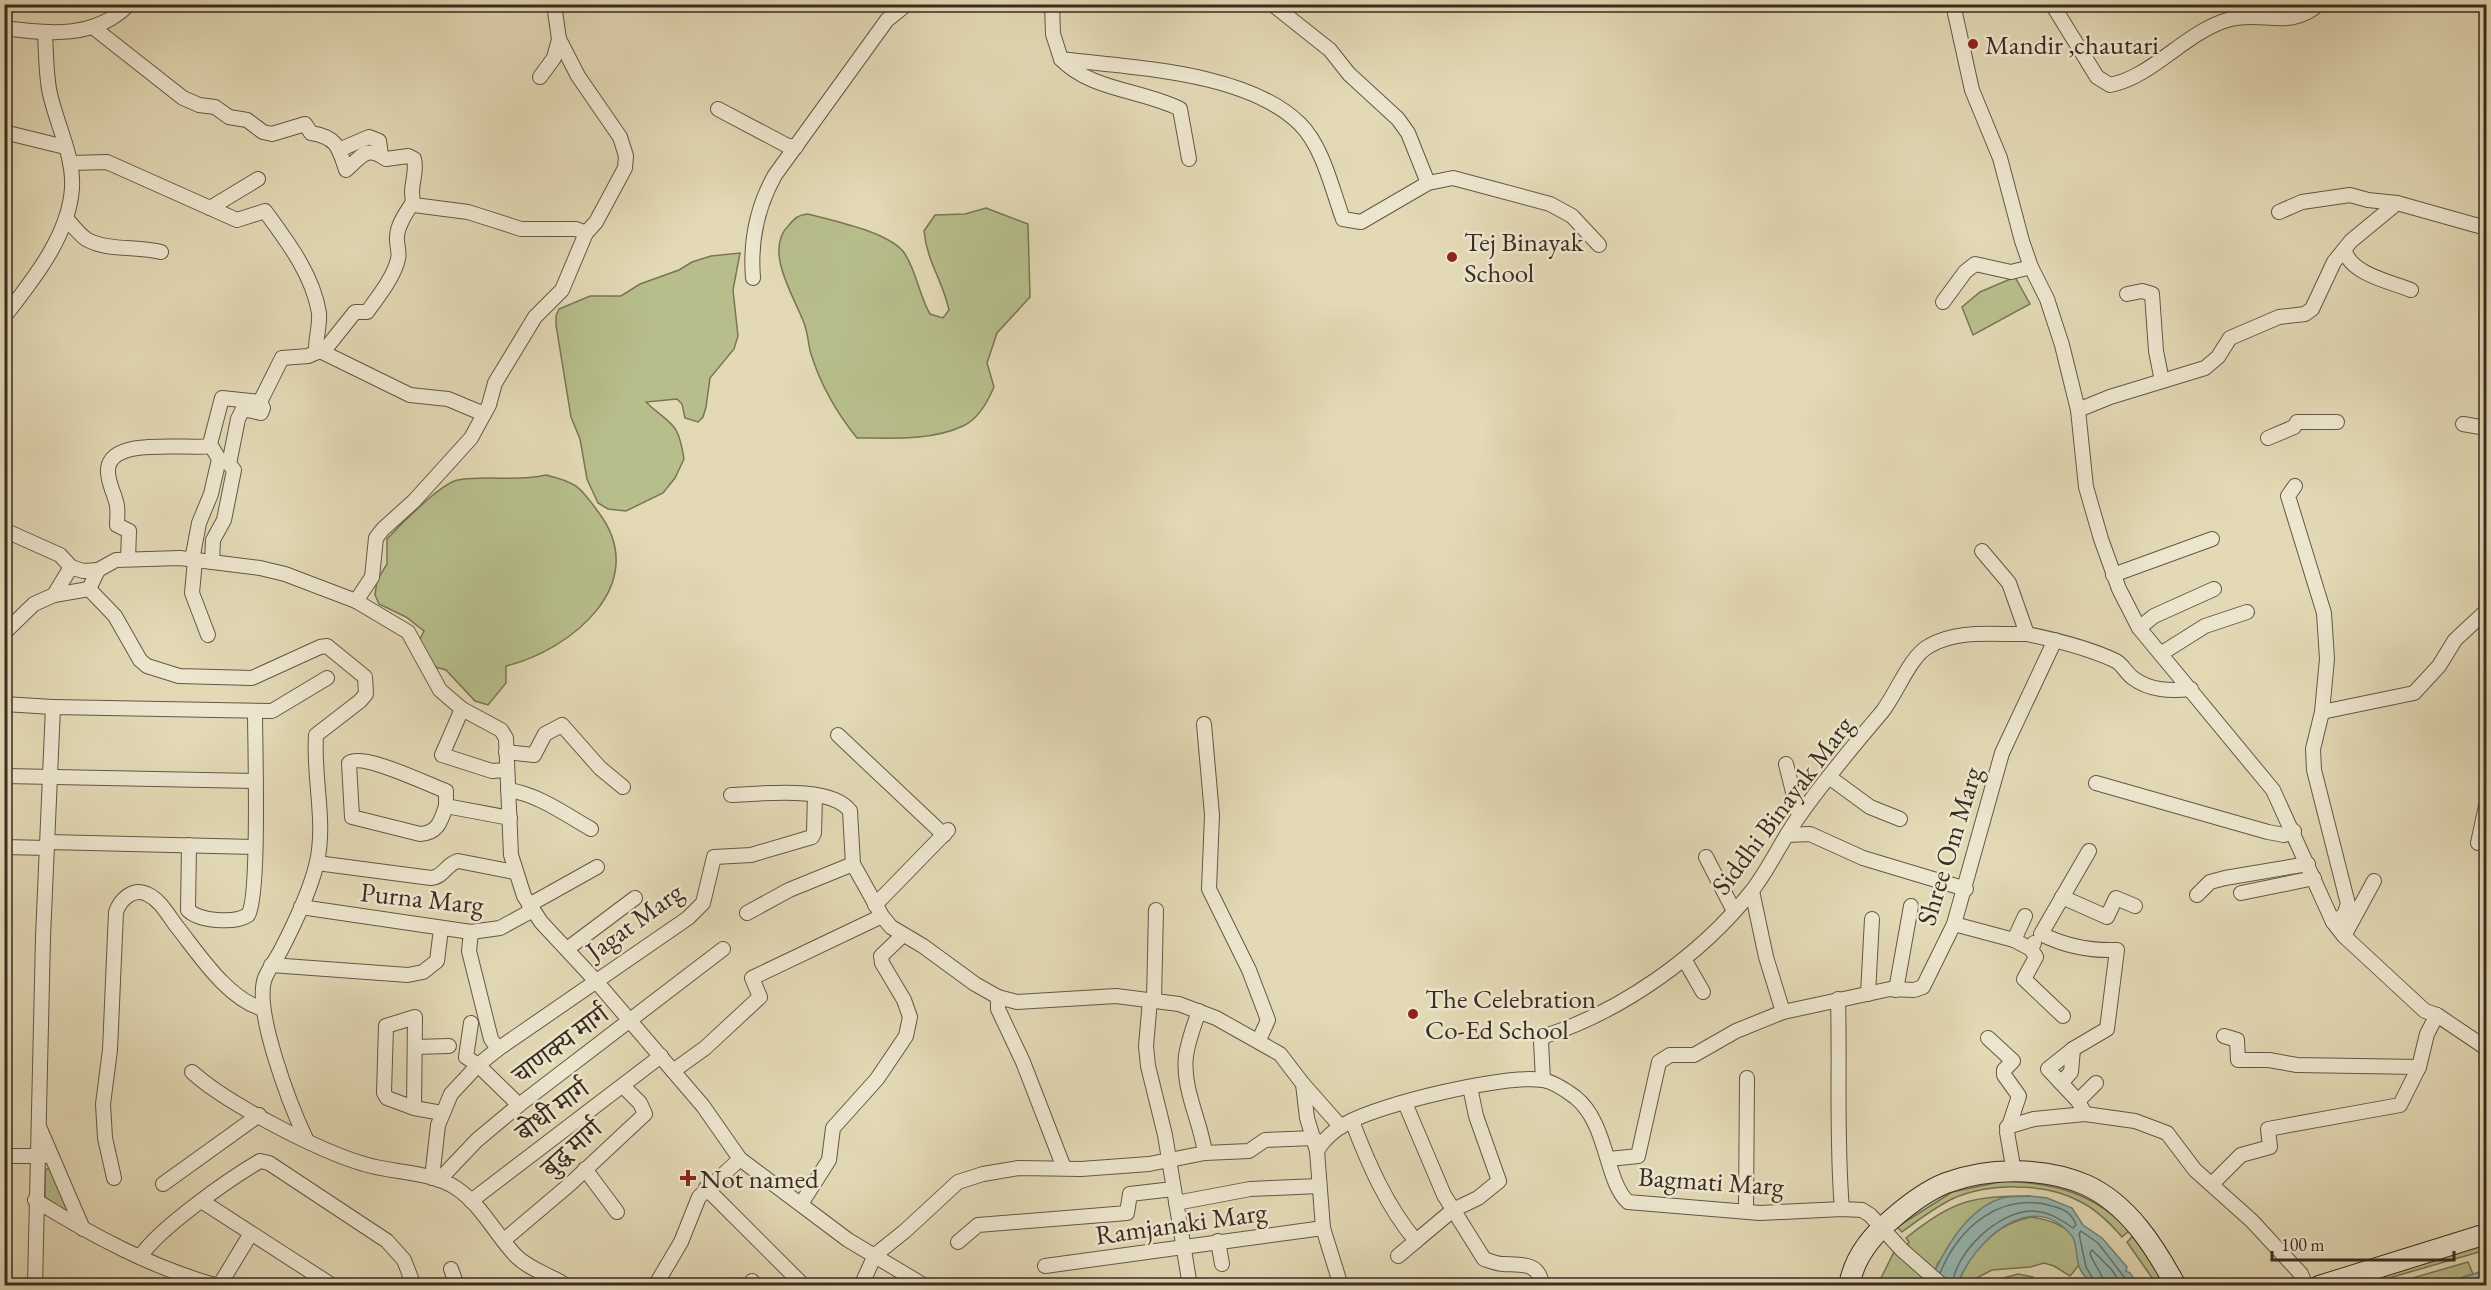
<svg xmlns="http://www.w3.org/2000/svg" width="2491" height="1290" font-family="'EB Garamond','Noto Serif Devanagari',serif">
<rect width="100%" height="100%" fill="#e3d9b5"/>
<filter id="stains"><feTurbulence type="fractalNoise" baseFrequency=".00333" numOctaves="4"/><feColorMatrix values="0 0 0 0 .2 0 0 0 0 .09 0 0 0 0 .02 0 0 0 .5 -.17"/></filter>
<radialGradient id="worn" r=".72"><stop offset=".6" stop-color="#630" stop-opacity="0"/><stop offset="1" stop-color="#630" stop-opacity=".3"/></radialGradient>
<g fill="#b7be8b" stroke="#787556" stroke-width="1.5">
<path d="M986,208L1028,224L1030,297L997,333L987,363L994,387C988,401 979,419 963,426C931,441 892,438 857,438C836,412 821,386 811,354C808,344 808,333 804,323C794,296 763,250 789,225C795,218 798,215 808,214C832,220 892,233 905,254C917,273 919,295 930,314L943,318L949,310C943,281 927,262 924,231L935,215L965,214Z"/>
<path d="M740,253L733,290L738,336L734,349L710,378L706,407L703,417L698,422L685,418L682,404L677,399L646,402C671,426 678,420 684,459L675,478L663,493L626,511L608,509L598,503L587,479L580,439L571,417L556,325V316L559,309L590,296H621L640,284L679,270L692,262L711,256Z"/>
<polygon points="2015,277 2030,304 1973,335 1962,307 1980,292"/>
<path d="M546,475C578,483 579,486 599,513C652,584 571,650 506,666V683L488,705L475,701L446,670L432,666L422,653L420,639L424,631L406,617L379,604L375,595L377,580L387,564V539C400,525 441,483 458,480C487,475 516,482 546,475Z"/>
<polygon points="49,1168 52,1170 69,1211 68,1213 45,1197 45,1170"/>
<path d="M2004,1181C2054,1183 2095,1193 2129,1231L2122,1237C2110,1223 2096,1209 2079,1201C2044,1182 1988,1183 1952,1199C1934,1208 1918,1220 1902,1232L1897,1227L1952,1192Z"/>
<path d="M2030,1196L2002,1198L1938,1263L1928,1285L1877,1286L1893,1254L1896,1251L1902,1254L1909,1242L1906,1238C1953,1200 1972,1196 2030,1196Z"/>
<path d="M2031,1217C2046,1219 2064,1223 2073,1237C2077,1244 2077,1257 2079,1265L2070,1276L2054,1266L2044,1263L2030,1267L1992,1270L1963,1285L1957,1286C1970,1250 1994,1225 2031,1217Z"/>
<polygon points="2133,1236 2167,1285 2157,1285 2127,1242"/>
<polygon points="2486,1244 2486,1250 2365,1285 2346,1286"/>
<polygon points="2468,1262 2473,1274 2439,1285 2385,1286"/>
<polygon points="2018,1274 2033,1277 2029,1285 1978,1285"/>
</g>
<g fill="#97b9b4" stroke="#718179" stroke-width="1.5">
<path d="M2030,1196L2047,1198L2072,1208L2083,1225L2102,1238L2127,1267L2126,1271L2130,1273L2138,1285H2093C2089,1281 2084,1276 2081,1271C2075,1261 2078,1244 2072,1236C2031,1185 1972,1244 1957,1285L1928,1286C1942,1253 1965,1209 2002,1198C2010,1196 2022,1197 2030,1196Z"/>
<polygon points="2486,1270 2486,1285 2439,1285"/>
</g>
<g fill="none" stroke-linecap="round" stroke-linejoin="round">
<g stroke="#68726a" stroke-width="1.5">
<path d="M1940,1273C1959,1227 2001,1191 2052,1206C2064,1209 2072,1213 2076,1225L2073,1228C2060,1219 2048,1211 2031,1211C1998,1212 1955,1252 1952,1286"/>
<polyline points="2097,1286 2086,1267 2079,1234 2081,1231 2098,1243 2131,1286"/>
<path d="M2104,1286C2104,1273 2093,1265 2090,1253L2092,1250L2112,1270L2122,1286"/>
</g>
<defs>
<g id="minor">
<path d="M1052,4L1053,34L1061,59C1132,68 1246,71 1300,124C1323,147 1332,189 1343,219L1361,222L1428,183"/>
<polyline points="1272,4 1330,50 1349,74 1398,119 1408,133 1428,183 1453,178 1550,204 1572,216 1599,245"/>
<polyline points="1953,4 1972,90 2000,158 2022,241 2031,267 2047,299 2062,345 2078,410 2086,487 2101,539 2119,589 2139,628 2273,790 2333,922"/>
<path d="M2052,4L2097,77L2110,85C2153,77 2187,30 2231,19C2265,11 2289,30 2319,4"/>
<path d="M4,28C47,34 96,39 129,4"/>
<path d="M94,28L183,98L199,105L215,107L229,117L247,120L263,132L272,134L305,124L311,133C337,137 339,148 346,170C362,156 366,145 386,159L408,156L414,159C418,175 408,187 414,205L468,212L521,229H576L586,233"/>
<path d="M1061,59C1090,90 1142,90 1180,109L1189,159"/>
<polyline points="540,77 554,58 559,39"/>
<polyline points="718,109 786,145 796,147"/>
<polyline points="8,133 65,147"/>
<polyline points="341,149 369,137 379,141 381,155"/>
<path d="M70,163L107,162L237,220L265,211C287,241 313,275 319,313C320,324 316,338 316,349L410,395L448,399L484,414"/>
<polyline points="210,208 258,179"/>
<polyline points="2279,212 2302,202 2350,195 2368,200 2397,203"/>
<path d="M66,218C72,225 79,234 86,239C106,251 137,246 161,252"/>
<path d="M2345,251C2351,274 2391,282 2411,290"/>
<path d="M753,278C750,241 757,207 775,175L887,20L907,4"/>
<polyline points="2127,294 2142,291 2152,294 2156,351 2162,381"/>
<polyline points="1943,302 1965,272 1975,264 2011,272 2031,267"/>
<path d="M4,317C32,281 69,236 72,188C74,154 55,122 49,89C46,71 46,52 45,34"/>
<path d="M323,352L355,312H367C378,297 394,277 398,259C400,251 396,244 397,236C398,223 407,212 413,202"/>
<polyline points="2078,410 2110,397 2205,368 2218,357 2230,338 2279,317 2305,314 2312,309 2334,262 2351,241 2397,203 2486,228"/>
<polyline points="2463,424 2486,428"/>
<polyline points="2268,438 2294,427 2297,422 2337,422"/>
<polyline points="2295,486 2288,496 2324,613 2327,659 2322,712 2313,749 2314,770 2348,904 2344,915 2333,922 2344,936 2425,1011 2437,1015 2486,1048"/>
<polyline points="4,530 60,555 71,567"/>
<path d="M1982,551L2009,583L2027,634C2056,640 2089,648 2116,661C2123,665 2126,673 2133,678C2150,691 2171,691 2191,689"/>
<path d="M128,559L129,531L117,525C117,519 118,512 117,506C115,493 107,483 108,469C111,436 189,450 211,446"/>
<polyline points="192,560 199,523 211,494 219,459 210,444 222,398 260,402 282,358 308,356 320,351"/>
<polyline points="195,560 192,593 208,635"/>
<polyline points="212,562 213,540 224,520 234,470 229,464 238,419 243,409 261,413 263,408 260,402"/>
<polygon points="71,567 83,571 98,570 89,589 54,595"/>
<polyline points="98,570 116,560 180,558 260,568 285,574 356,601 408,632 440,690 462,709 501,730 506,738 511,855 524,896 541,922 595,980 703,1106 740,1159 848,1240 925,1286"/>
<polyline points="2113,575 2212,539"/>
<path d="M89,589L115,616L140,660L147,666L179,676L252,678L320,647L327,646L365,677L366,694L360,701L316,735C313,778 326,820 317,862C310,892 295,923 281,950C276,960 269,968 265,978C253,1010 291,1107 306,1139"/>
<polyline points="356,601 372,577 376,538 383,529 414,501 471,438 489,405 495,383 535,317 562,290 586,233 596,222 625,168 626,156 620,137 578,76 559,39 554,4"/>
<polyline points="2139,628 2154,616 2214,589"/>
<polyline points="4,633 34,604 54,595"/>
<polyline points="2162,653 2205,626 2247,612"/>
<polyline points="4,704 53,707"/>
<polyline points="462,709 442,755 492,771 506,770"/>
<polyline points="2322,712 2414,693 2439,666 2455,640 2486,611"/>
<polyline points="1204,724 1212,815 1209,889 1249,970 1268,1020 1259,1040"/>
<polyline points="838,735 944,835"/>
<polyline points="506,752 534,755 545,734 562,725 600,768 623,787"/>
<polyline points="1786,764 1799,816"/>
<polyline points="4,776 255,781"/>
<polyline points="1829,777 1870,807 1900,819"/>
<polyline points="2096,783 2268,832 2284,835 2294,831"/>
<path d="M508,790C537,794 565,814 591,829"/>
<path d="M731,795C761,794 831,785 850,811L853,864L882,916L891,927L923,946L975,984L998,997L1017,1002L1116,996L1179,1004L1216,1018L1280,1054L1303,1084L1307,1118L1317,1151L1323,1228L1341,1286"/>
<path d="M446,806C441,821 438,833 420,834L352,817L349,763C362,752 429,785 446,791V806L510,818"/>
<polyline points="1787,835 1810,834 1863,858 1966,889"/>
<polyline points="48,842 255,847"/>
<polyline points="2478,843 2486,806"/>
<path d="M189,845L188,910C199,921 234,924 248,915C260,898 255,743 255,712"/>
<polyline points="4,847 47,848"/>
<polyline points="1706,857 1734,911"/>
<path d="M317,863L431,878C444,877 446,864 458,861L514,872"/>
<polyline points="1752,891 1766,957 1783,1012"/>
<polyline points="2241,893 2314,878"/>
<polyline points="2197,895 2210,882 2225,878 2308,864"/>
<polyline points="2062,897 2107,917 2116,898 2135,906"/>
<polyline points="529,905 597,867"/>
<polyline points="875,905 948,830"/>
<polyline points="301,907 471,932 500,928 533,910"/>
<polyline points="747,913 789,890 853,864"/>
<polyline points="2025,916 2014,940 2031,949 2034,943"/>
<polyline points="1954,924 2014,940"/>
<polyline points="471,932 469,951 491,1039 498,1049"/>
<polyline points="2344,936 2374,881"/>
<polyline points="567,949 635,898"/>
<polyline points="2031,949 2036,957 2024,979 2063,1016"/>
<polyline points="1684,959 1703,992"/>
<polyline points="271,965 408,975 423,972 437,961 441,929"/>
<polyline points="1896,990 1911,906"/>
<polyline points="1868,994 1872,919"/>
<polyline points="998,997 998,1009 1023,1062 1064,1168"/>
<path d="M1838,999C1840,1069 1836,1139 1842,1209"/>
<polyline points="1150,1000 1146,1046 1148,1066 1165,1135 1190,1286"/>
<polyline points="1154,1000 1156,910"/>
<path d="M1199,1011C1194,1025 1188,1041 1186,1056C1182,1089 1201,1122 1205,1153"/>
<polyline points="471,1023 466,1057 478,1065 519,1105"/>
<polyline points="2224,1036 2237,1040 2238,1060 2269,1060 2297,1065 2419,1067 2427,1034 2437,1015"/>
<polyline points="1988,1038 2013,1061 2004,1070 2004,1075 2019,1096 2007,1132 2014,1172"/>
<polyline points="415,1047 449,1046"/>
<polyline points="673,1071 705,1048 760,997 752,978 882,916"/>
<path d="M192,1072C226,1103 319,1151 364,1164C392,1173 431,1171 456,1188C482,1205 495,1234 516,1256C530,1270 551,1275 567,1286"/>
<path d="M1543,1080L1541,1041L1545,1036C1622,1011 1700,956 1751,892C1770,868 1782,839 1800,815C1825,779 1854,745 1882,712C1897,693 1910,656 1929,646C1958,629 1994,635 2027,634"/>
<polyline points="2061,1083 2071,1072 2073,1049"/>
<polyline points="1303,1084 1341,1127"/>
<polyline points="2078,1101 2096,1083"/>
<path d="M1405,1103L1444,1195L1484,1259C1490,1261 1497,1264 1503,1264C1519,1265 1540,1261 1542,1286"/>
<polyline points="414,1108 387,1098 384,1093 386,1026 415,1017 414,1108 442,1113"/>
<polyline points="2085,1114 2135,1121 2167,1133 2195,1170 2252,1221 2301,1274 2306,1286"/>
<path d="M1352,1121C1368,1163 1387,1207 1416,1241L1453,1210L1478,1198L1499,1181L1476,1116L1470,1087"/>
<path d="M2007,1127L2034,1119L2085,1114L2078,1101L2048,1069L2073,1049L2107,1029L2117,950C2090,951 2065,946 2041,934L2089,851"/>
<polyline points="40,1129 83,1229"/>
<path d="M1317,1151C1323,1140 1335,1129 1347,1123C1381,1104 1504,1074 1543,1080C1553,1082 1567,1091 1575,1097C1608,1123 1605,1181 1628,1202L1760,1213L1842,1209L1862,1210L1870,1215L1902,1250L1943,1286"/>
<polyline points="4,1156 46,1156"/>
<polyline points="1609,1159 1638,1156 1659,1062 1670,1055 1694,1055 1736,1031 1783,1012 1890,989 1914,990 1923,987 1954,924 2002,753 2055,640"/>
<polyline points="585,1169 617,1212"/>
<path d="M114,1178L105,1138L103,1104L110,1050L116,912C120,900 133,887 147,894C161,900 169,917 178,928C200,956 228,999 263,1009"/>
<polyline points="432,1178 438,1125 451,1094 478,1065 498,1049 688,918 703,903 714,857 751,855 812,837 814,833 815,795"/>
<polyline points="439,1180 477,1140 519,1105 723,949"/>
<polyline points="163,1184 259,1115"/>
<polyline points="2212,1184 2241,1155 2270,1147 2268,1129 2400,1105 2419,1067"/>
<polyline points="706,1188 804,1286"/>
<path d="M35,1200C93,1236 153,1268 218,1286"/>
<polyline points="471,1201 661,1056"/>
<polyline points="203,1202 333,1286"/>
<polyline points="1176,1203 1250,1189 1319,1186"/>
<polyline points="801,1204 829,1160 833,1128 877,1079 906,1036 910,1017 904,1000 882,963 881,956 903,935"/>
<polyline points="1746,1211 1747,1078"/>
<polyline points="504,1240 569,1185 645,1114 640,1103 624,1087"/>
<polyline points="1218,1241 1222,1264"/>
<polyline points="958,1242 978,1225 1127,1213 1130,1194 1173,1189"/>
<polyline points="875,1255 905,1231 958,1182 983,1174 1019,1168 1081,1169 1149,1164 1205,1153 1249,1151 1265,1140 1314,1138"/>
<polyline points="1398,1256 1416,1241"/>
<path d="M140,1257C158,1229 229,1179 260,1161L269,1163L387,1241L404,1260L414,1286"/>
<polyline points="1045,1266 1323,1228"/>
<polyline points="451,1269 457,1286"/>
<polyline points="752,1281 756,1286"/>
<polyline points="35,1286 43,937 53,707 272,711 327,678"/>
<polyline points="219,1286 250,1235"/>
<polyline points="655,1286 681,1242 699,1197 740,1159"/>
<polyline points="861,1286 875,1255"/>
</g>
<g id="secondary">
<path d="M1849,1286C1854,1257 1871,1236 1893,1218C1909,1204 1926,1191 1946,1183C1988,1167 2045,1167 2086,1185C2128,1204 2155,1247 2176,1286"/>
<polyline points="2319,1286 2486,1234"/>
</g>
</defs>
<use href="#minor" stroke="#645746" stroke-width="16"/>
<use href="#secondary" stroke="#392c21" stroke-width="22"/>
<use href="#minor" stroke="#ede6cf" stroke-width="14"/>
<use href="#secondary" stroke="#ede6cf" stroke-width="20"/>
</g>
<g fill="#8f2418" stroke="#ede6cf" stroke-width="2">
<circle cx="1973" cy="44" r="6"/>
<circle cx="1452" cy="257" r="6"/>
<circle cx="1413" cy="1014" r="6"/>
<path d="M685 1169h6v6h6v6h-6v6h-6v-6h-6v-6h6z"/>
</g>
<g text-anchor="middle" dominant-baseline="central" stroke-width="5" stroke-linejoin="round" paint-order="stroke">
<g font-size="27" fill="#392c21" stroke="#ede6cf" text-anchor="start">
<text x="1985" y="44">Mandir ,chautari</text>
<text x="1464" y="241">Tej Binayak<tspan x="1464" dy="31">School</tspan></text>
<text x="1425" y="998">The Celebration<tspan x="1425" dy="31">Co-Ed School</tspan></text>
<text x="700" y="1178">Not named</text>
</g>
<g font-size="27" fill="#392c21" stroke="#ede6cf">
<text transform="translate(1782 805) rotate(-53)">Siddhi Binayak Marg</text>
<text transform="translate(1949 846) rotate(-73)">Shree Om Marg</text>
<text transform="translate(422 898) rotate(6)">Purna Marg</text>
<text transform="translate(634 921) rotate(-36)">Jagat Marg</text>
<text transform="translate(560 1044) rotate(-37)">चाणक्य मार्ग</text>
<text transform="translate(552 1110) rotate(-37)">बोधी मार्ग</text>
<text transform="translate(571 1148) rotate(-42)">बुद्ध मार्ग</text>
<text transform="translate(1711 1181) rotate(4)">Bagmati Marg</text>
<text transform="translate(1181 1223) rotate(-8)">Ramjanaki Marg</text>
</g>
</g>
<rect width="2491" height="1290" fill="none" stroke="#e3d9b5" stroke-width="24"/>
<rect x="6" y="6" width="2479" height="1278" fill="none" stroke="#392c21" stroke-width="3"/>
<rect x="12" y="12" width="2467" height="1266" fill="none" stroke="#392c21" stroke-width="1.5"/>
<path d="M2272 1251v9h182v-9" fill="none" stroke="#392c21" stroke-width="3"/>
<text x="2281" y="1251" font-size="18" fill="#392c21" stroke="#ede6cf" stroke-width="4.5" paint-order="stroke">100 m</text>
<rect width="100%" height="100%" filter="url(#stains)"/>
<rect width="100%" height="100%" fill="url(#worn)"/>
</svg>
